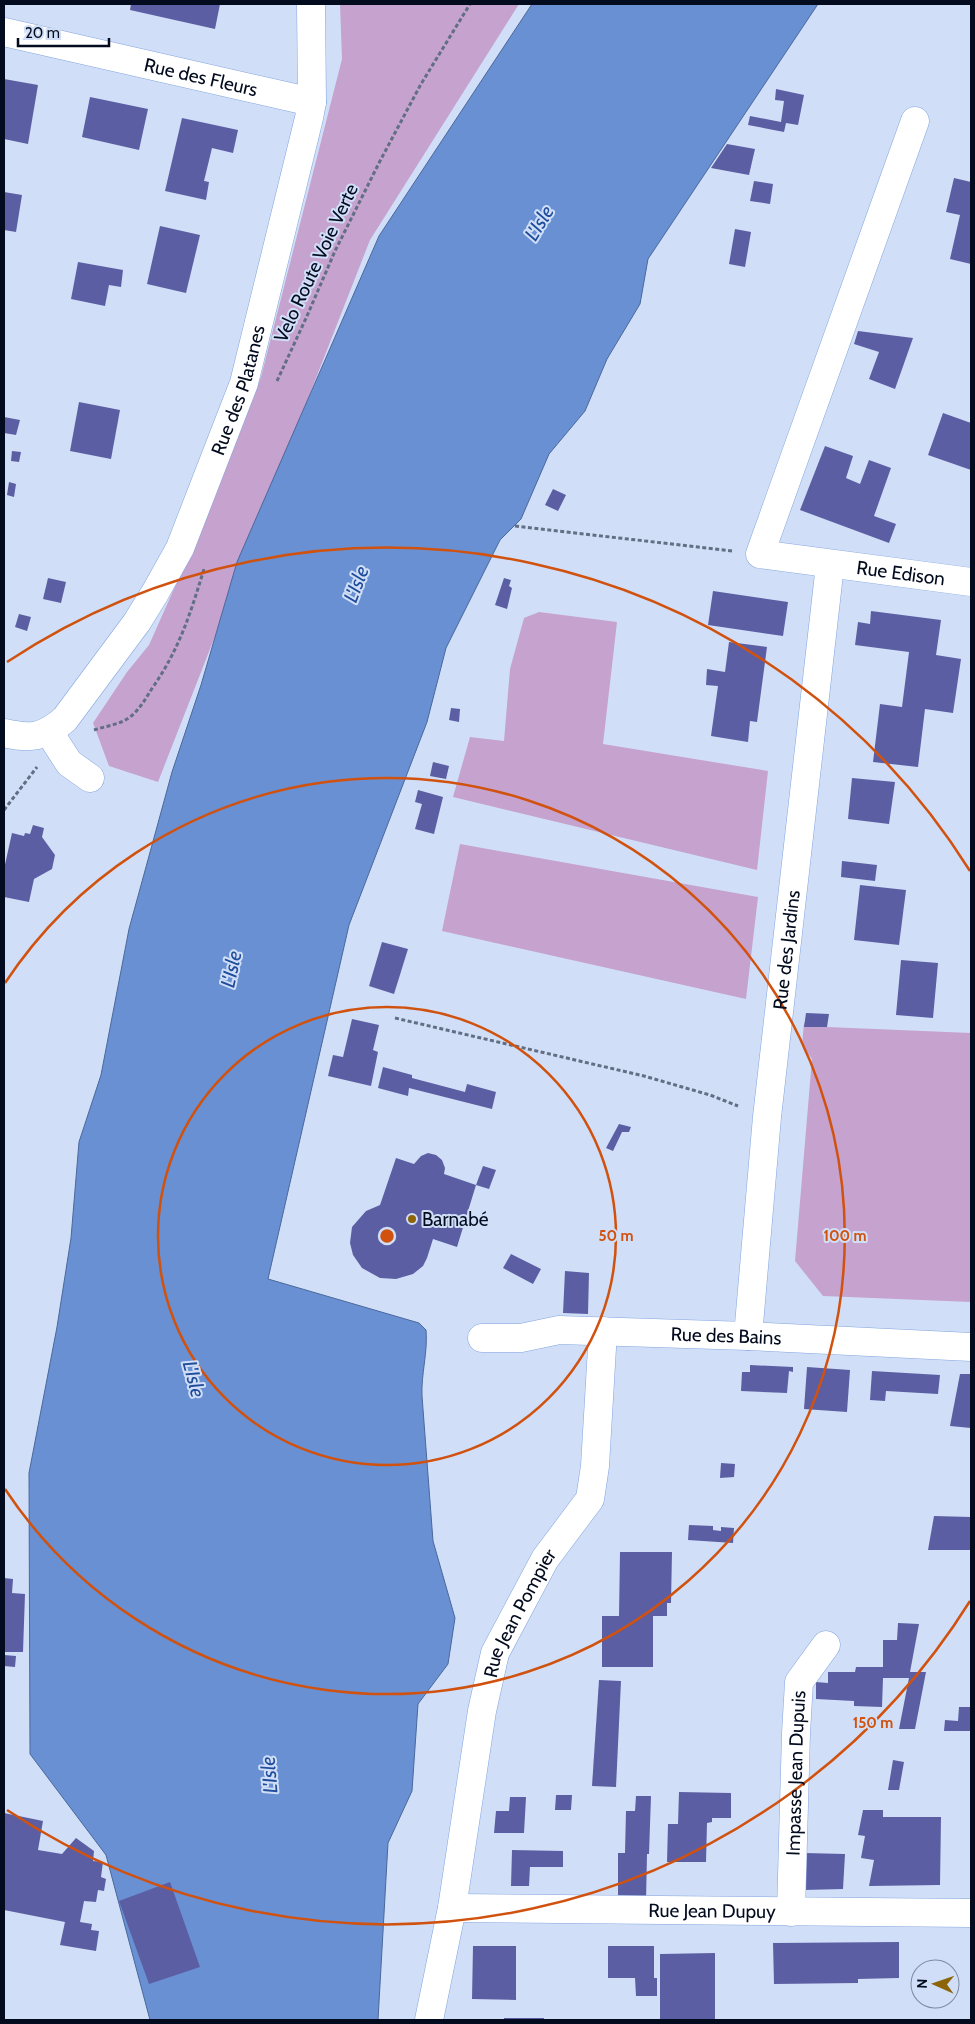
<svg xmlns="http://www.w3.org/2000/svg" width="975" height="2024" font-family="Cabin,sans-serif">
<rect width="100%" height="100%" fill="#d0dff7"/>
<g fill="#c6a2ce">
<polygon points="340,4 519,4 370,240 158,782 109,766 93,723 127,672 149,645 210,508 261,377 342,59"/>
<polygon points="539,612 617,622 603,744 768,771 757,870 453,797 470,737 504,741 510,669 524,618"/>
<polygon points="460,844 758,897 746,999 442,931"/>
<polygon points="804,1023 827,1027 971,1033 971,1302 823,1296 795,1261 812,1059 802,1045"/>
</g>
<path fill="#6990d2" stroke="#4a689c" d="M532,4H818L648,259L640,304L607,359L585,411L549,454L521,519L500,540L446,648L427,722L349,925L268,1279L419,1323L426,1330C428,1352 421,1374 422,1396L433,1541L455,1618L448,1664L418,1704L412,1791L388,1843L378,2020H150L106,1855L30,1754L29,1473L57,1327L71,1238L79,1142L101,1075L129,929L172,772L201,685L237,562L379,236Z"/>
<g fill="#5c5ea3">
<polygon points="131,4 220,4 215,29 130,10"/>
<polygon points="4,79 38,85 28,144 4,139"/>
<polygon points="776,89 804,95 798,125 786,123 784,132 748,125 750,116 781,122 784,101 775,100"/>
<polygon points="90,97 148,109 139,150 82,137"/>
<polygon points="182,118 238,130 233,153 212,148 204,181 209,182 206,200 165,191"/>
<polygon points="727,144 755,149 749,175 711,168"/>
<polygon points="954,178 971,182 971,264 950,259 960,215 946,212"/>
<polygon points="754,181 773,184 770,204 750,201"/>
<polygon points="4,192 22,195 16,232 4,230"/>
<polygon points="160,226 200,235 186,293 147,284"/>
<polygon points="735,229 751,232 745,267 729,264"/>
<polygon points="78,262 123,270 121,287 109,285 105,306 71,299"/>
<polygon points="858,331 913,338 895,389 869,379 879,352 854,344"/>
<polygon points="79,402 120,410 111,459 70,451"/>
<polygon points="943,413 971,423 971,470 928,455"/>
<polygon points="4,417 20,420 16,435 4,433"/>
<polygon points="825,446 853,456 846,478 860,484 869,460 891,468 874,516 896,524 889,543 800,510"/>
<polygon points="12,451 21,452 19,462 11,461"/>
<polygon points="9,482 16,484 14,497 7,495"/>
<polygon points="553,489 566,495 558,511 545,505"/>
<polygon points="48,578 66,582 61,603 43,599"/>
<polygon points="504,578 511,580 509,586 512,588 507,609 495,605"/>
<polygon points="713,591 788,602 783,636 708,625"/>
<polygon points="871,611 941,620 936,655 961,659 953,713 925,709 918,767 873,762 880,704 902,707 909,652 855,645 858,622 870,624"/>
<polygon points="19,614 31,617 27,631 15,627"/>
<polygon points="729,642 767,647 757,722 750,721 748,742 711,736 718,686 706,685 707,669 725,672"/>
<polygon points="451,708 460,709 459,722 449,720"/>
<polygon points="433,762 449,766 446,779 430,776"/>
<polygon points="852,778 895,782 889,824 848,819"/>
<polygon points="418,790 443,797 434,834 415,829 422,804 415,802"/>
<polygon points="33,825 44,828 42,837 55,855 52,869 34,879 29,902 4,897 4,869 12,833 24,836 25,833 30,834"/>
<polygon points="842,861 877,865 875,881 841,877"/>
<polygon points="860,885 906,890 899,945 854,940"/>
<polygon points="382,942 408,949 394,994 369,986"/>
<polygon points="901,960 938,963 933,1018 896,1015"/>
<polygon points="806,1013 829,1014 827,1027 804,1027"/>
<polygon points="352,1019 379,1025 373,1050 378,1052 371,1086 328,1076 333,1055 343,1057"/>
<polygon points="383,1067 412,1075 412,1078 465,1092 467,1084 496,1092 492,1109 409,1088 408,1096 378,1088"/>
<polygon points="619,1124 631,1127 629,1132 622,1132 613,1151 606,1148"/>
<polygon points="428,1153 436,1155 442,1160 445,1168 444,1174 476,1185 457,1247 433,1239 427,1258 423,1266 413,1274 396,1279 380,1278 362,1268 353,1255 350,1243 352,1227 366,1211 380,1205 396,1158 414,1164 421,1156"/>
<polygon points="483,1166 496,1170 489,1189 476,1185"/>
<polygon points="511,1254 541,1269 533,1284 503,1268"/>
<polygon points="565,1271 589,1273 588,1314 563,1313"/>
<polygon points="750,1365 793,1367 793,1372 789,1371 787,1393 741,1391 742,1372 750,1372"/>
<polygon points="807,1367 850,1370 847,1412 804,1409"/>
<polygon points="872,1371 940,1375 938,1394 886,1391 885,1401 870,1400"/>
<polygon points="960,1374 971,1374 971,1428 950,1426"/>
<polygon points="721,1463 735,1464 734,1477 720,1478"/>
<polygon points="934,1516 971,1517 971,1550 928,1550"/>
<polygon points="689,1525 713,1526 713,1530 721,1531 721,1527 734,1528 733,1543 688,1540"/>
<polygon points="620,1552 672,1552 671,1603 667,1603 667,1616 653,1616 653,1667 602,1667 602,1616 619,1616"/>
<polygon points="4,1578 13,1579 12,1593 25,1594 23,1652 4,1652"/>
<polygon points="898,1623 919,1624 910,1672 926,1672 915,1729 899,1729 909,1678 883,1678 882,1707 854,1706 854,1701 816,1699 816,1682 828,1683 828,1672 855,1672 856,1667 883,1667 883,1640 897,1640"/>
<polygon points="4,1655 16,1656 15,1667 4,1666"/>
<polygon points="599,1680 621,1681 616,1787 592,1786"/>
<polygon points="959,1707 971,1707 971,1731 944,1731 945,1720 958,1721"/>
<polygon points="893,1760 904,1762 899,1790 888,1790"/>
<polygon points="679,1792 731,1793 731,1818 712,1818 712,1822 707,1823 706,1862 667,1862 668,1824 678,1824"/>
<polygon points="556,1795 572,1795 571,1810 555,1810"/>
<polygon points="636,1796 651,1796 649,1854 647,1854 646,1901 618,1900 618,1853 625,1853 626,1811 635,1811"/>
<polygon points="510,1797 526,1797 524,1833 494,1833 496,1811 509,1811"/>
<polygon points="863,1810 883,1810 883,1817 941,1817 940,1885 869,1886 874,1860 861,1858 865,1836 858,1835"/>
<polygon points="4,1813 43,1821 38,1850 62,1854 76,1838 94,1851 93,1861 103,1862 101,1877 106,1879 104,1891 98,1890 96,1902 84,1901 80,1922 92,1924 91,1930 99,1931 96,1951 60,1945 65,1922 4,1910"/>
<polygon points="512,1850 563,1851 563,1867 530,1867 529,1886 511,1886"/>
<polygon points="805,1853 845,1854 843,1889 803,1890"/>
<polygon points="170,1882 200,1967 149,1984 119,1901"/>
<polygon points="899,1942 899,1978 858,1979 858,1983 774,1984 773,1943"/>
<polygon points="473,1946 516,1946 516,2000 472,1999"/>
<polygon points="608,1946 654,1946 654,1978 657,1978 657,1996 636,1996 635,1978 608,1978"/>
<polygon points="715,1953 715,2020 660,2020 660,1954"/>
<rect x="504" y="2018" width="40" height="2"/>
</g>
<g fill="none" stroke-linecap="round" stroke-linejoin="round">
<defs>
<g id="minor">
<path id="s1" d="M4,32L312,102"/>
<path id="s2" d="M915,121L760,554L971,582"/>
<polyline points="49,732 69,763 90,778"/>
<path id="s3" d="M4,733C30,739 44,738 65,719L137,622L155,593L180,548L244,383L309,118L312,102L311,4"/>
<path id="s4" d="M748,1336L767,1117L830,565"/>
<path id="s5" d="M482,1338H521L559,1330L748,1336L971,1347"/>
<path id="s6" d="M452,1908L971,1913"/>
<path id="s7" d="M791,1912L796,1733L799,1682L826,1645"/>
<path id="s8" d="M429,2020L452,1908L482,1711L495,1653L545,1559L590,1499L595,1466L603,1331"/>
</g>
</defs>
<use href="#minor" stroke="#83a5df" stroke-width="29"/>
<g stroke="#626e83" stroke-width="3" stroke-dasharray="4 2.5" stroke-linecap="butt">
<polyline points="277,381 307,316 335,251 380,161 421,84 470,4"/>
<polyline points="515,526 732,551"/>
<path d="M94,730C106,726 119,725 130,717C139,710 145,700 151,690C179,650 190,615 204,569"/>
<polyline points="4,810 37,767"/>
<polyline points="395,1018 644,1076 710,1095 738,1106"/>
</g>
<use href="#minor" stroke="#fff" stroke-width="28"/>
</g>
<g fill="none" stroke="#d1510e" stroke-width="2.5">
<circle cx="387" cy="1236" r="229"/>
<path d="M5 983A458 458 0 1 1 5 1489"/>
<path d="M970 1601A688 688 0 0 1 7 1810M7 662A688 688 0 0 1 970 871"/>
</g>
<circle fill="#8d6407" stroke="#d0dff7" stroke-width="2" cx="412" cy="1219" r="5"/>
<g text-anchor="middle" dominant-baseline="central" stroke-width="4" stroke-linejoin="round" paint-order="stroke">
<g font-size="19" fill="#030b1f" stroke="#d0dff7">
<text stroke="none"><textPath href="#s1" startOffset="202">Rue des Fleurs</textPath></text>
<text transform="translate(316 263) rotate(-65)">Velo Route Voie Verte</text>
<text stroke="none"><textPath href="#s3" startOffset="441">Rue des Platanes</textPath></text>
<text stroke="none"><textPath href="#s2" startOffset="602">Rue Edison</textPath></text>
<text stroke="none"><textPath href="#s4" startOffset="388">Rue des Jardins</textPath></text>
<text stroke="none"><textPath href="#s5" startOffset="245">Rue des Bains</textPath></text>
<text stroke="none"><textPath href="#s8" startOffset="419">Rue Jean Pompier</textPath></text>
<text stroke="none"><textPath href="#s7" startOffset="139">Impasse Jean Dupuis</textPath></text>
<text stroke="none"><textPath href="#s6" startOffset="260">Rue Jean Dupuy</textPath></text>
</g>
<g font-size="19" fill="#030b1f" stroke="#d0dff7" text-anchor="start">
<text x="422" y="1219">Barnabé</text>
</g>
<g font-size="20" font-style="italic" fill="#1f4c9b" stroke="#d0dff7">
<text transform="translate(539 223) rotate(-59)">L'Isle</text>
<text transform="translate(356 584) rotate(-69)">L'Isle</text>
<text transform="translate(231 969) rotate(-78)">L'Isle</text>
<text transform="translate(194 1379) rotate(75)">L'Isle</text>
<text transform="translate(269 1775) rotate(-95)">L'Isle</text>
</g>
</g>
<circle cx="387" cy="1236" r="8" fill="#d1510e" stroke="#d0dff7" stroke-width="2.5"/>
<g font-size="15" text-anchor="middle" font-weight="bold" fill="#d1510e" stroke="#d0dff7" stroke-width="4" stroke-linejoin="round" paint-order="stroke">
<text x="616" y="1241">50 m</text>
<text x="845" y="1241">100 m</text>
<text x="873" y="1728">150 m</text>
</g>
<rect width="975" height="2024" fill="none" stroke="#030b1f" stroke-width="10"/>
<g transform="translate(935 1984) rotate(272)"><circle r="24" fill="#d0dff7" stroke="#7e8aa1"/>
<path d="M0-4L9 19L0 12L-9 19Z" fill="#8d6407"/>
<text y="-8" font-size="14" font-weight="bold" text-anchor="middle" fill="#030b1f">N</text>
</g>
<path d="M18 38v8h91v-8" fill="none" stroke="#030b1f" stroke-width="2.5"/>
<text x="25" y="38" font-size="15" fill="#030b1f" stroke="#d0dff7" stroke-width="4" paint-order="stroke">20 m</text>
</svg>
